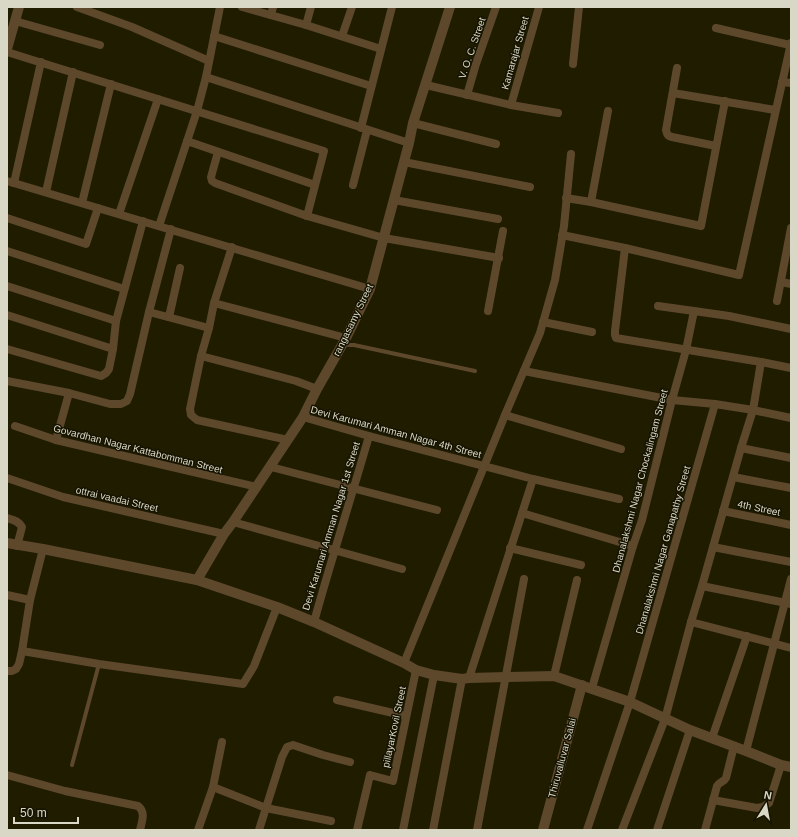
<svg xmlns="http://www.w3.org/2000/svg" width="798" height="837" font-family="Helvetica,sans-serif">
<rect width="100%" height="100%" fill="#1f1c00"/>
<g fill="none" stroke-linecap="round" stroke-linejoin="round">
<g stroke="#5d482c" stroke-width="4">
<polyline points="343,343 349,345 354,345 475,371"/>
<polyline points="72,765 99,664"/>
</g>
<g stroke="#5d482c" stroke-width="8">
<polyline points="77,7 132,27 209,61"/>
<polyline points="242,7 306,25 381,49"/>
<polyline points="271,15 273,7"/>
<polyline points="15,21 100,45"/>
<polyline points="306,25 311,7"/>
<polyline points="716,28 790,45"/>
<polyline points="214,36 371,86"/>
<polyline points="342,36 352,7"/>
<polyline points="7,52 324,151 307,216"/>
<polyline points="573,64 579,7"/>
<path d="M677,68L666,130C667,135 668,136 672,137L716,146"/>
<polyline points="206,77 409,143"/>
<polyline points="782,82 791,83"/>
<polyline points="426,85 511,105 558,113"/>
<polyline points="673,93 775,110"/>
<polyline points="467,95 476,64 496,7"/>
<polyline points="511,105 539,7"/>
<polyline points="413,123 496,144"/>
<polyline points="361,128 392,7"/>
<polyline points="187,141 315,185"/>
<polyline points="218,152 211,177 212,181 215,183 307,216 384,238 499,258"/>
<polyline points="404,162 530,187"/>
<polyline points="7,181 370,289"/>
<polyline points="14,183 41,62"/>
<polyline points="353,185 367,130"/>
<polyline points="46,192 73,72"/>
<polyline points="566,198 591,202 701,226 725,101"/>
<polyline points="394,200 498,219"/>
<polyline points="591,202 608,111"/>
<polyline points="82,203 111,84"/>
<polyline points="119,214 158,99"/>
<polyline points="7,218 86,244 98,208"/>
<polyline points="159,226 197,111 206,77 220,7"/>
<polyline points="562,235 625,248 739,275 791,43"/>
<polyline points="232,247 214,303 209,328 201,356 190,409 191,415 197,420 288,440"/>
<polyline points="625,248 615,331 615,335 616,338 761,362 791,368"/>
<polyline points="7,251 124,289"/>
<polyline points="781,282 791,284"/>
<polyline points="7,286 116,321"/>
<polyline points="777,301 791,228"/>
<polyline points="214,303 346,338"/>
<polyline points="658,306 694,311"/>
<polyline points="488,311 503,231"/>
<polyline points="149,312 209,328"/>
<polyline points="7,315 113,349"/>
<polyline points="169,317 180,268"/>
<polyline points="543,322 592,332"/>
<polyline points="7,349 101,376 106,373 109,369 113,349 116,321 143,221"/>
<polyline points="201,356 296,381 317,389"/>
<polyline points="524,371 672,400 715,404 753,410 791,418"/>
<polyline points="7,381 69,393 110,404 121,404 127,401 130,394 149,312 171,229"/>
<polyline points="505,415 621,449"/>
<polyline points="303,417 369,436 533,479 619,499"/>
<polyline points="15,426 56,440 257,487"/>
<polyline points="56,440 69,393"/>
<polyline points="741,448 791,458"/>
<polyline points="271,467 437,510"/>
<polyline points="733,477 791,488"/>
<polyline points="7,478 63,497 224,534"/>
<polyline points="723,511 791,525"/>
<polyline points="522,513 633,546"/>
<path d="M7,518C13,520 19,521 22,527L17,546"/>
<polyline points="233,522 402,569"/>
<polyline points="713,547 791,562"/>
<polyline points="510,548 581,565"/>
<polyline points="702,586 791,604"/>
<polyline points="7,595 30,600"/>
<path d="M314,622C331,560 351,499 369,436"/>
<polyline points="691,622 791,648"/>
<polyline points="22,651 99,664 243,684 254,666 277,607"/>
<polyline points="404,663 505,415 540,333 555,280 564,226 571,154"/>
<polyline points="7,671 12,671 16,669 19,664 22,651 30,600 43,549"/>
<polyline points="554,676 577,580"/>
<polyline points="469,678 533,479"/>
<polyline points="592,688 633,546 642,520 672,400 686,350 694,311 729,316 791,329"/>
<polyline points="337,700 406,716"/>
<polyline points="712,738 747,636"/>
<polyline points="746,751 791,579"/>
<path d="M7,775L65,791L138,806C146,812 142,821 140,830"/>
<polyline points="213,787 266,808 331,821"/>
<polyline points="713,800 757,808 763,807 769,803 781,765"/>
<polyline points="198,830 213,787 222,742"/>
<polyline points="259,830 282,757 287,747 293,745 323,755 350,762"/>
<polyline points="357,830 370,775 393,781 416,670"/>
<polyline points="403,830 434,675"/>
<polyline points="433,830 462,679"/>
<polyline points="477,830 524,579"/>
<polyline points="587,830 630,702 715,404"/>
<polyline points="622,830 665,719 691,622 702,586 741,448 753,410 761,362"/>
<polyline points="657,830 690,730"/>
<path d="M705,830L717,786C719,782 724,782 726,778L734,746"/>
</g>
<g stroke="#5d482c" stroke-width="10">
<polyline points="7,49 19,7"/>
<polyline points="7,543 43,549 197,580 277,607 314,622 404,663 416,670 434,675 462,679 469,678 506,677 554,676 630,702 690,730 746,751 781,765 791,767"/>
<polyline points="197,580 224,534 233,522 303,417 317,389 346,338 370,289 409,143 413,123 450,7"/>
<polyline points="543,830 582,685"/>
</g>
</g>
<g text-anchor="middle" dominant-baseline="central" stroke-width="3" stroke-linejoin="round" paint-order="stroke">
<g font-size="10" fill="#d9d8c6" stroke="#161300">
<text transform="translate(472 48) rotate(-71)">V. O. C. Street</text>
<text transform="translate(515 53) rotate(-74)">Kamarajar Street</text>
<text transform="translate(353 320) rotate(-64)">rangasamy Street</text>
<text transform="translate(396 432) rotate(15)">Devi Karumari Amman Nagar 4th Street</text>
<text transform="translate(138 449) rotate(14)">Govardhan Nagar Kattabomman Street</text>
<text transform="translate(640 481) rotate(-75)">Dhanalakshmi Nagar Chockalingam Street</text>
<text transform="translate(117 499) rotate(13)">ottrai vaadai Street</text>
<text transform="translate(759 508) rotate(12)">4th Street</text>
<text transform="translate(331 526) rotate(-73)">Devi Karumari Amman Nagar 1st Street</text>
<text transform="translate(663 550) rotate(-74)">Dhanalakshmi Nagar Ganapathy Street</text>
<text transform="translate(394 727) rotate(-78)">pillayarKovil Street</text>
<text transform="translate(562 758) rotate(-75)">Thiruvalluvar Salai</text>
</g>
</g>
<rect width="798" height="837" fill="none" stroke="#d9d8c6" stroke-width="16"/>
<g transform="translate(766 805) rotate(11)" stroke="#161300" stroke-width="3" paint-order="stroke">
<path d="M0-3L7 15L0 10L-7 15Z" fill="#d9d8c6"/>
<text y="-6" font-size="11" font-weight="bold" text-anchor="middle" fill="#d9d8c6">N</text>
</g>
<path d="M14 817v6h64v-6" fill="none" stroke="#d9d8c6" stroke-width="2"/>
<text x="20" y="817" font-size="12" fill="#d9d8c6" stroke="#161300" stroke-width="3" paint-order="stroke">50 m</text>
</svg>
